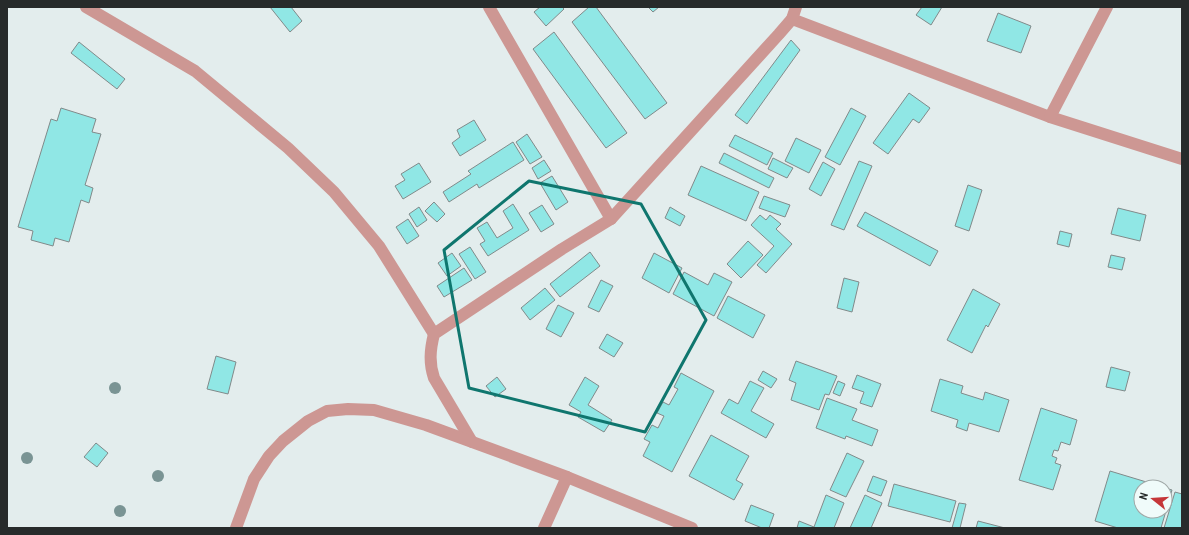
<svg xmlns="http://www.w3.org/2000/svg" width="1189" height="535" font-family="'Roboto Condensed',sans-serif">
<rect width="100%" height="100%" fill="#e3eded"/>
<g fill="#90e7e5" stroke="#818a8a">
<polygon points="270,7 291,7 302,21 290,32"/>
<polygon points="540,7 562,7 564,9 546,26 534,12"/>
<polygon points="589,7 596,7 667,103 645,119 572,22"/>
<polygon points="648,7 659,7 653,12"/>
<polygon points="922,7 942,7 931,25 916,15"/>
<polygon points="998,13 1031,26 1021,53 987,41"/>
<polygon points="554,32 627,133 606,148 533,49"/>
<polygon points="791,40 800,50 747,124 735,115"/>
<polygon points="79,42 125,79 117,89 71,53"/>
<polygon points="909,93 930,108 919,123 913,119 888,154 873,143"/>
<polygon points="61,108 96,119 92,132 101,134 85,185 93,188 89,203 81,200 69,242 55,238 53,246 31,240 33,231 18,227 51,119 57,121"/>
<polygon points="851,108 866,116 840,165 825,157"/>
<polygon points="474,120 486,140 460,156 452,143 460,137 457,130"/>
<polygon points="527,134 542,157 530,164 516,142"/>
<polygon points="735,135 773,153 767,165 729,146"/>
<polygon points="796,138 821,150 809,173 785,161"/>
<polygon points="513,142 524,160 479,188 477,184 449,202 443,192 471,174 468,171"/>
<polygon points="724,153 774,178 769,188 719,163"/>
<polygon points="773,158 793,168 787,178 768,169"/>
<polygon points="544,160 551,171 538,179 532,168"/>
<polygon points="859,161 872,166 844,230 831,225"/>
<polygon points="823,162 835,169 821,196 809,189"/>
<polygon points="419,163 431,182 403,199 395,186 405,180 401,174"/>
<polygon points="701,166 759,192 746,221 688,195"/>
<polygon points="552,176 568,202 556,210 540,183"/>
<polygon points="968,185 982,190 969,231 955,226"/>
<polygon points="764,196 790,205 785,217 759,208"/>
<polygon points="434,202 445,214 437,222 425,211"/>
<polygon points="513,204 529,230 488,256 480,244 485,241 477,228 487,222 497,238 513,228 503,211"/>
<polygon points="542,205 554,224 541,232 529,213"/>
<polygon points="419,207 427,220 417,227 409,214"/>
<polygon points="670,207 685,216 680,226 665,218"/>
<polygon points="1118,208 1146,215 1140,241 1111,234"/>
<polygon points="865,212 938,251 930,266 857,226"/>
<polygon points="760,215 766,220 770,215 781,224 776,229 792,244 766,273 757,265 774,246 751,225"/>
<polygon points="408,219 419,236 407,244 396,227"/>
<polygon points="1060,231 1072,234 1069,247 1057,244"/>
<polygon points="748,241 763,255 741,278 727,264"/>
<polygon points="470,247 486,272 475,279 459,254"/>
<polygon points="590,252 600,266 560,297 550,284"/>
<polygon points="452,253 461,266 447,276 438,263"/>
<polygon points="654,253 682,268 669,293 642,278"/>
<polygon points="1111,255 1125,258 1122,270 1108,267"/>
<polygon points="464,268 472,280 444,297 437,286"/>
<polygon points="684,272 708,285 714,273 732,282 714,316 673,294"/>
<polygon points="844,278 859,282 852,312 837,308"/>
<polygon points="601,280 613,286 599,312 588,307"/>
<polygon points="545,288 555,300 530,320 521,308"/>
<polygon points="973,289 1000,304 988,327 986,325 972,353 947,340"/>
<polygon points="728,296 765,315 753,338 717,318"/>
<polygon points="558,305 574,313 561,337 546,329"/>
<polygon points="607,334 623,343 614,357 599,348"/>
<polygon points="216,356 236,362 228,394 207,389"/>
<polygon points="796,361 837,376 829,395 825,394 819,410 791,400 796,383 789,380"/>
<polygon points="1111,367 1130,372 1125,391 1106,387"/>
<polygon points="763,371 777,379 771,388 758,380"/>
<polygon points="681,373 714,391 672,472 643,456 650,442 644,439 652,425 658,428 664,416 657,413 663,402 669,405 678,389 674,387"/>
<polygon points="857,375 881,384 872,407 860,403 864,392 852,388"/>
<polygon points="497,377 506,389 495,397 486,386"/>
<polygon points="585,377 599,386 588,405 612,420 604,432 578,417 581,412 569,405"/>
<polygon points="940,379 963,386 961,393 983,400 985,392 1009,400 999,432 969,423 967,431 956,427 958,420 931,411"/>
<polygon points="750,381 764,388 751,411 774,424 766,438 721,413 729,399 738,404"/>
<polygon points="838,381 845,384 840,396 833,393"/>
<polygon points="827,398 857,409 852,420 878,430 872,446 846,436 845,439 816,428"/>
<polygon points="1041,408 1077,420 1070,445 1061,442 1058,451 1054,450 1052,456 1057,458 1055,463 1061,465 1053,490 1019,480"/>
<polygon points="711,435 749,456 736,480 743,484 734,500 689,476"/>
<polygon points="96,443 108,453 97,467 84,457"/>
<polygon points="847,453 864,461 846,497 830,490"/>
<polygon points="1110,471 1163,487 1141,487 1141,511 1165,511 1165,488 1172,490 1161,528 1118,528 1095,521"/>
<polygon points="873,476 887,481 881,496 867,491"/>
<polygon points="894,484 956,501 950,522 888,506"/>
<polygon points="1175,492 1182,494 1182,528 1164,528"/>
<polygon points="826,495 844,503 834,528 797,528 799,521 814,527"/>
<polygon points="865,495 882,503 871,528 850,528"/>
<polygon points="959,503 966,504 960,528 952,528"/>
<polygon points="751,505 774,514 769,528 762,528 745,521"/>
<polygon points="978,521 1005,528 976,528"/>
</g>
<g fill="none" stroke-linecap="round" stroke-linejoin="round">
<g stroke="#cd9793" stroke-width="12">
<polyline points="86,7 195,71 288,148 334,192 379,246 434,334"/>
<polyline points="489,7 611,219"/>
<polyline points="792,19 1050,117 1182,159"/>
<polyline points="1050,117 1107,7"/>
<path d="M472,442L434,378C429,363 430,350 434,334L562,249L611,219L779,34L792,19L796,7"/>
<polyline points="236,528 254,479 269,456 283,441 308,421 327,411 348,409 374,410 426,425 567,477 692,528"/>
<polyline points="544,528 567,477"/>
</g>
</g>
<g fill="#7a9494">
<circle cx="115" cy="388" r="6"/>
<circle cx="27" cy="458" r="6"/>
<circle cx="158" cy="476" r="6"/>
<circle cx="120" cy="511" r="6"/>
</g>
<path fill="none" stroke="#0f766e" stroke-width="3" stroke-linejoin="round" d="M529,181L641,204L706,320L645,432L469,388L444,250Z"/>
<rect width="1189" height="535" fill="none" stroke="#272b2b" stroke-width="16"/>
<g transform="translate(1153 499) rotate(287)"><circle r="19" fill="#f0fbfa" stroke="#a0a8a7"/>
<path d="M0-3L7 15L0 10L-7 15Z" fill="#c53639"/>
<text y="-6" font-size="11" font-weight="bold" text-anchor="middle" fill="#272b2b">N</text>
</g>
</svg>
